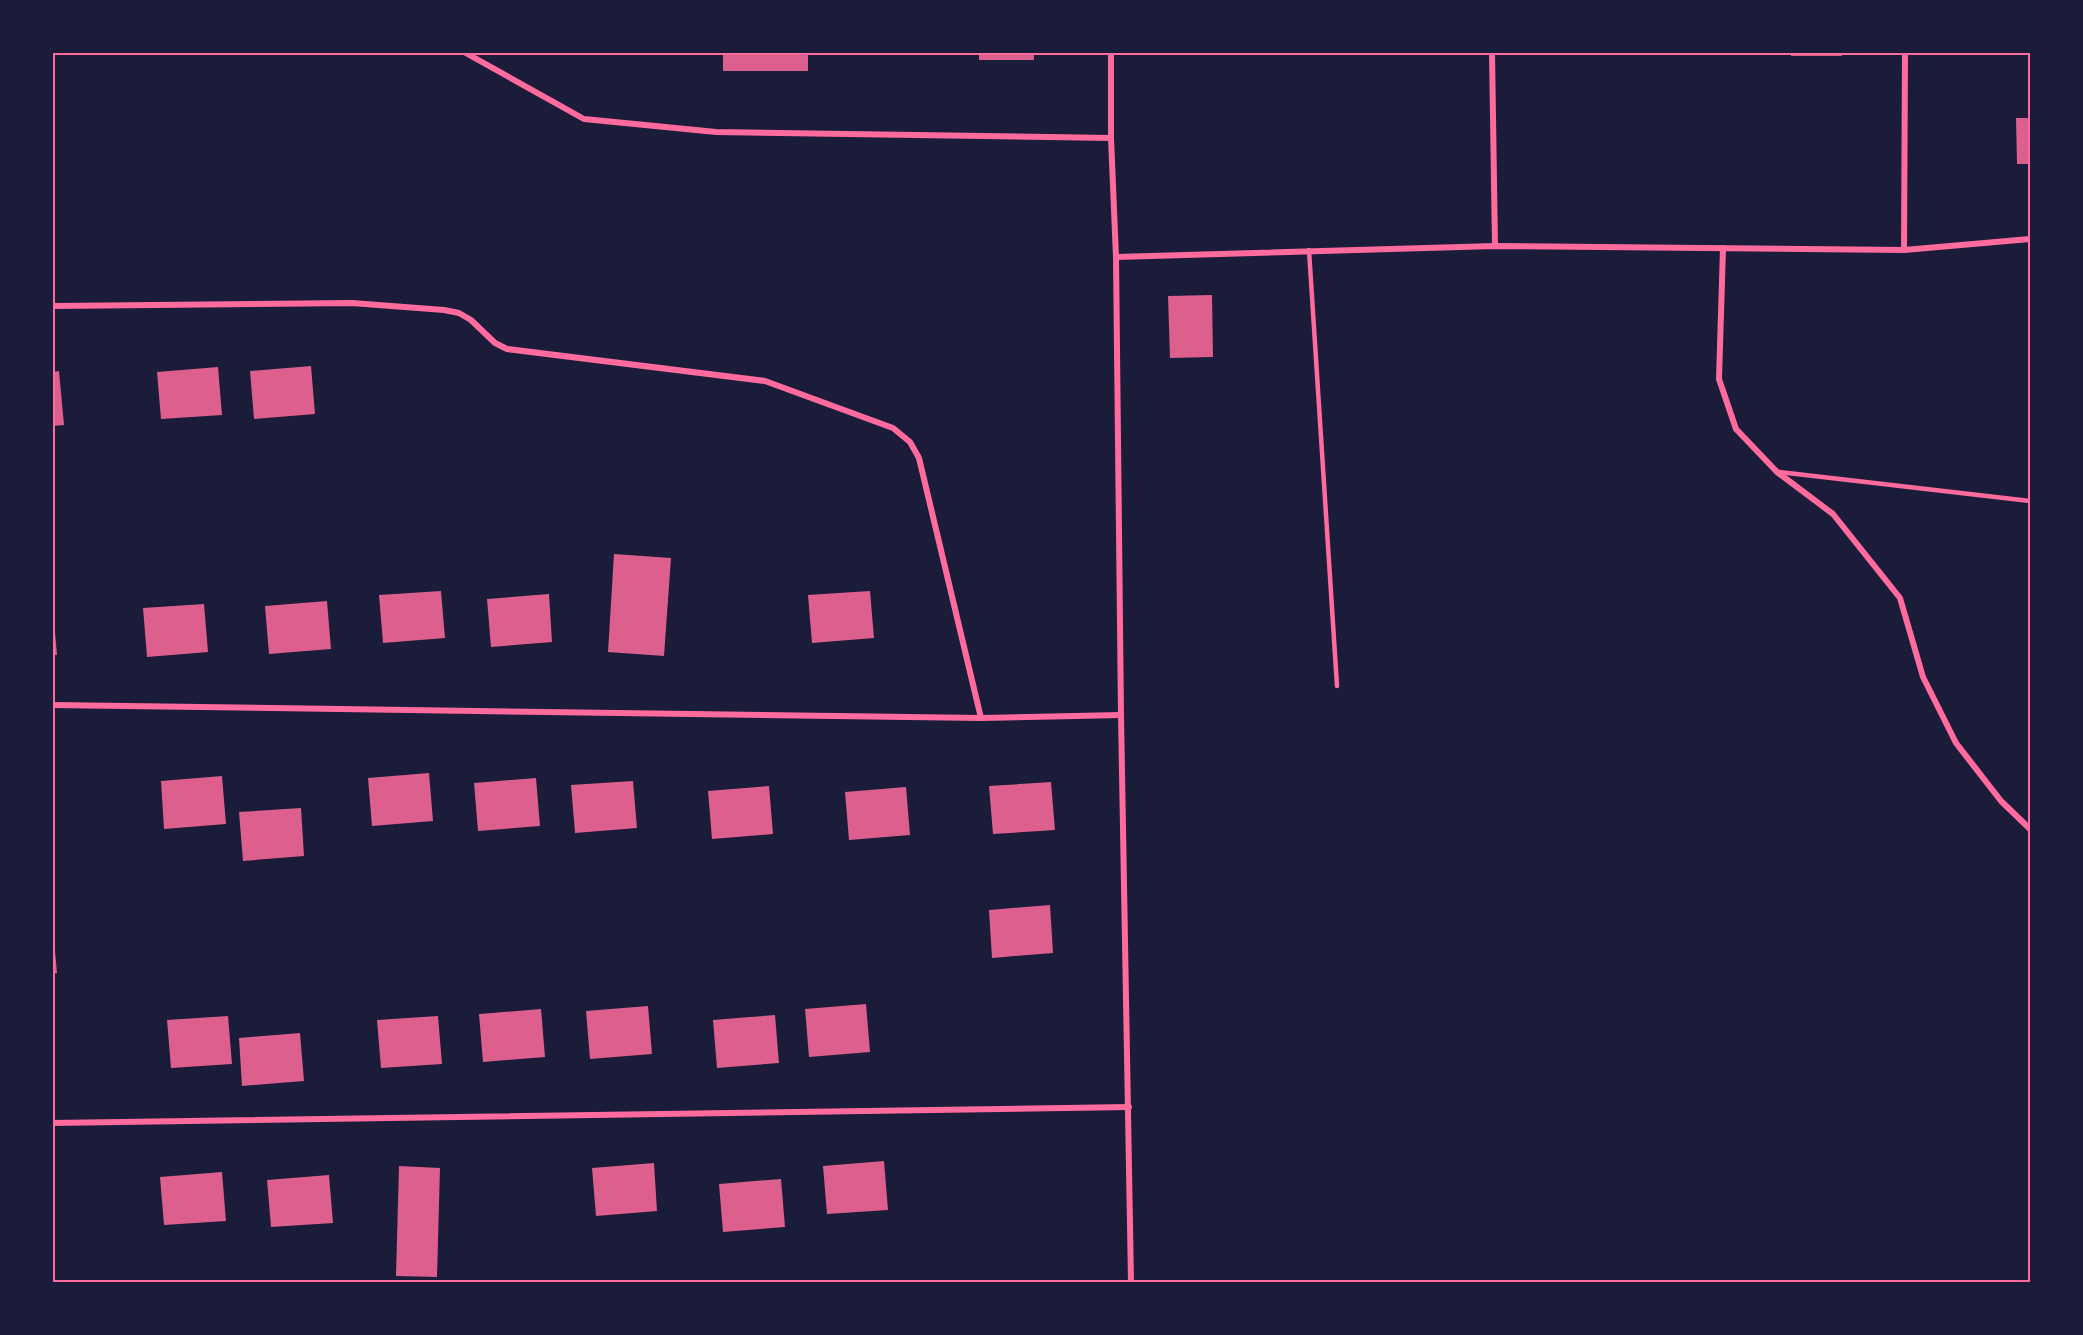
<svg xmlns="http://www.w3.org/2000/svg" width="2083" height="1335" font-family="'Exo 2',sans-serif">
<rect width="100%" height="100%" fill="#1b1b3a"/>
<g fill="#dd5f8e">
<rect x="723" y="52" width="85" height="19"/>
<rect x="979" y="52" width="55" height="8"/>
<rect x="1791" y="52" width="51" height="4"/>
<polygon points="2016,118 2030,118 2030,164 2017,164"/>
<polygon points="1212,295 1213,357 1170,358 1168,296"/>
<polygon points="311,366 315,414 254,419 250,371"/>
<polygon points="218,367 222,415 161,419 157,372"/>
<polygon points="59,371 64,425 52,426 52,372"/>
<polygon points="614,554 671,558 664,656 608,652"/>
<polygon points="441,591 445,638 383,643 379,595"/>
<polygon points="870,591 874,638 812,643 808,595"/>
<polygon points="549,594 552,642 491,647 487,599"/>
<polygon points="327,601 331,649 269,654 265,606"/>
<polygon points="204,604 208,652 147,657 143,608"/>
<polygon points="52,620 54,620 57,655 52,655"/>
<polygon points="429,773 433,821 372,826 368,778"/>
<polygon points="222,776 226,824 164,829 161,781"/>
<polygon points="536,778 540,826 478,831 474,783"/>
<polygon points="633,781 637,828 575,833 571,785"/>
<polygon points="1051,782 1055,830 993,834 989,786"/>
<polygon points="769,786 773,834 712,839 708,791"/>
<polygon points="906,787 910,835 849,840 845,792"/>
<polygon points="301,808 304,856 243,861 239,812"/>
<polygon points="1050,905 1053,953 992,958 989,910"/>
<polygon points="54,940 57,973 52,974 52,941"/>
<polygon points="866,1004 870,1052 809,1057 805,1009"/>
<polygon points="648,1006 652,1054 590,1059 586,1011"/>
<polygon points="541,1009 545,1057 483,1062 479,1014"/>
<polygon points="775,1015 779,1063 717,1068 713,1020"/>
<polygon points="228,1016 232,1064 171,1068 167,1020"/>
<polygon points="438,1016 442,1064 381,1068 377,1020"/>
<polygon points="300,1033 304,1081 242,1086 239,1038"/>
<polygon points="884,1161 888,1210 827,1214 823,1166"/>
<polygon points="654,1163 657,1211 596,1216 592,1168"/>
<polygon points="399,1166 440,1168 437,1277 396,1276"/>
<polygon points="222,1172 226,1221 164,1225 160,1177"/>
<polygon points="329,1175 333,1223 271,1227 267,1180"/>
<polygon points="781,1179 785,1227 723,1232 719,1184"/>
</g>
<g fill="none" stroke-linecap="round" stroke-linejoin="round">
<g stroke="#ff6b9d" stroke-width="4.5">
<polyline points="1309,250 1337,686"/>
<polyline points="1779,472 2030,501"/>
</g>
<g stroke="#ff6b9d" stroke-width="6">
<polyline points="464,52 584,119 716,132 1111,138"/>
<polyline points="1111,52 1111,138 1116,257 1121,715 1131,1282"/>
<polyline points="1492,52 1495,246"/>
<polyline points="1723,248 1719,379 1736,429 1777,472 1833,514 1900,598 1923,677 1956,743 2001,801 2030,829"/>
<polyline points="1904,250 1905,52"/>
<polyline points="1116,257 1495,246 1904,250 2030,239"/>
<polyline points="52,306 352,303 444,310 459,313 471,320 495,343 507,349 765,381 893,428 910,442 919,458 981,718"/>
<polyline points="52,705 981,718 1121,715"/>
<polyline points="52,1123 1129,1107"/>
</g>
</g>
<rect width="2083" height="1335" fill="none" stroke="#1b1b3a" stroke-width="108"/>
<rect x="54" y="54" width="1975" height="1227" fill="none" stroke="#ff6b9d" stroke-width="2"/>
</svg>
